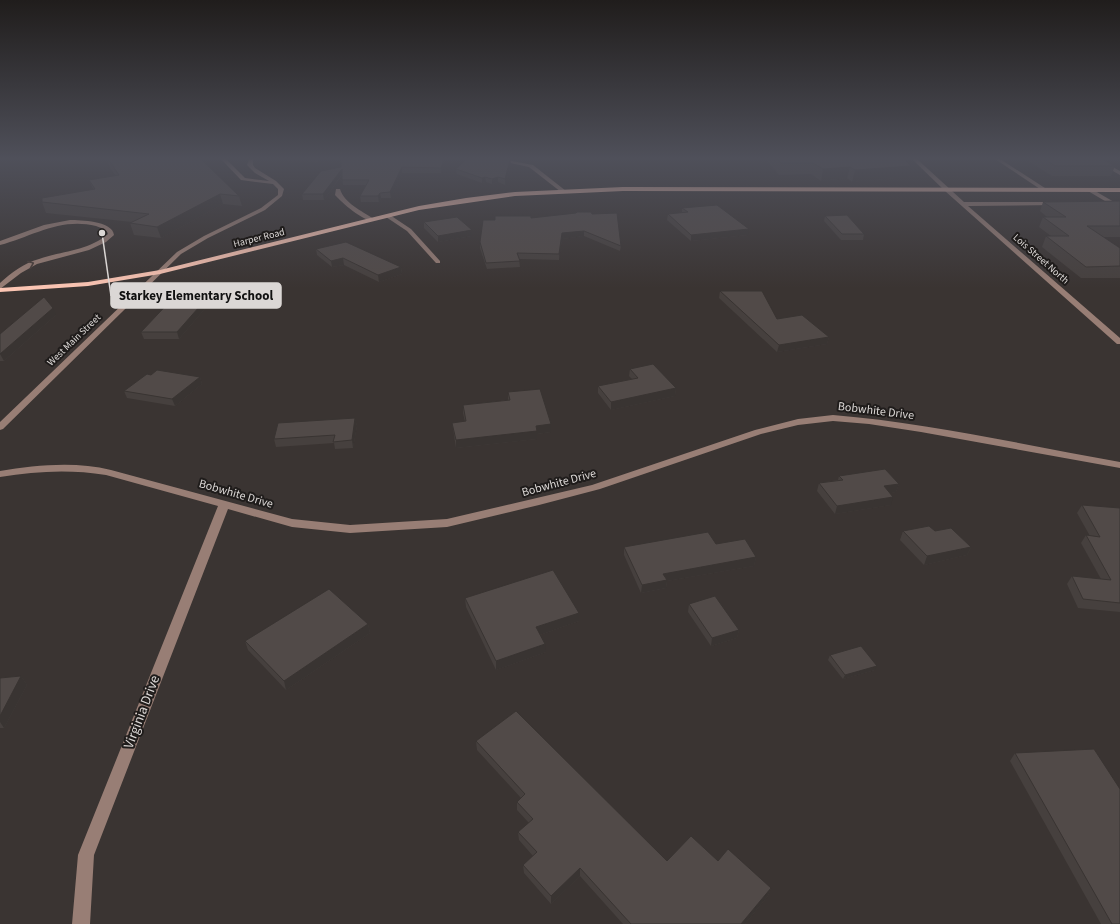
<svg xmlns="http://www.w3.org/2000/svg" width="1120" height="924" font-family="'Source Sans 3',sans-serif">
<rect width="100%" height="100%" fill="#3a3432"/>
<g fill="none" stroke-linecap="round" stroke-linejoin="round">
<g fill="#987e75" fill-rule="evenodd">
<polygon points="221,159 226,159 245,178 269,181 255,173 247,165 249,159 253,159 253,165 255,168 276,181 284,189 282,196 265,210 208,238 181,254 3,429 0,430 0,422 177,252 204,236 261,208 278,195 278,189 273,184 241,180"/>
<polygon points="491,159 501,159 533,165 566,191 561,192 529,167"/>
<polygon points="912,159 917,159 964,202 1058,202 1058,204 1056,205 968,206 1120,338 1120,344 1117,344 945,191"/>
<polygon points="995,159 1000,159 1048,190 1043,191"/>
<polygon points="1092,159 1098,159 1120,171 1120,175"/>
<polygon points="1090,188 1114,202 1115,203 1110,204 1088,191 1088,189"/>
<path d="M336,189H340C344,203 362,211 374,219V221C364,222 342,203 335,195Z"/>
<polygon points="386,215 390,215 411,229 440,261 440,263 436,263 407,231 386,217"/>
<path d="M70,220C80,220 113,221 114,235L106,242L89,250L37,264L21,273L0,289V283C11,273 24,263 39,259C62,251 88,251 108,234C107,229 101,228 96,226C61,217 33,236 0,245V241L44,225Z"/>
<path d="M833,415C929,423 1025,445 1120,462V468L921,432L869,424L833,421L798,425L761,434L600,489L539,505L447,527L350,533L292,527L228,509L94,855L90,924H72L78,855L218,506L106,475C70,469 36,471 0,477V471C36,465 75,461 111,470L292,519L350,525L447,519L592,485L755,430L798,419Z"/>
</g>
<polygon fill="#fbc5b3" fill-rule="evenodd" points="623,187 1120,188 1120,192 623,191 515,196 419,210 160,274 88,286 0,292 0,288 88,282 160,270 419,206 466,198 515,192"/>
</g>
<g fill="#46403e">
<polygon points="107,159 168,159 239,196 242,206 223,204 161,238 134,235 130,223 132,222 46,213 42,202 93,189 89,180 116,176 110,168"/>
<polygon points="287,159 320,159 318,162 288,161"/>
<polygon points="341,159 446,159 441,173 402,173 391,198 381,198 379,202 361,202 360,196 366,185 343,185 342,175 324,200 303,200 302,194 341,167"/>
<polygon points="766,159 904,159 908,177 852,182 847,178 821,181 811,174 779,175"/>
<polygon points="1025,159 1102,159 1115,166 1111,176 1052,176"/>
<polygon points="510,160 511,165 505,185 498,182 492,184 486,182 482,183 457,174 456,169"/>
<polygon points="1120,201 1120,237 1103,237 1120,248 1120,278 1081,278 1042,247 1046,236 1051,236 1039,227 1043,217 1047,217 1040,211 1043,202"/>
<polygon points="682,208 748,235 691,241 667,220 668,214 682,213"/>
<polygon points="591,212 621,246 620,251 584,236 562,239 559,260 519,259 520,267 487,269 480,248 480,242 531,218"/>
<polygon points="825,216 864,234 863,240 841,240 824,221"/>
<polygon points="424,222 472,236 438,242 424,228"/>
<polygon points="316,249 401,267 402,274 379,282 344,265 332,267 317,255"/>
<polygon points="720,291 777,319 829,337 827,344 777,352 719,298"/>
<polygon points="209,304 179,339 144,339 141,332"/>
<polygon points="56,315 4,361 0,361 0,334"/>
<polygon points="630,369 676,388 675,396 611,410 598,393 598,386 632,379 629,376"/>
<polygon points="151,375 200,377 202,384 175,406 127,398 124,391"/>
<polygon points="508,392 551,432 537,434 537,439 456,448 452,423 465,422 463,413 463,405 508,400"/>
<polygon points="355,418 357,426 353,448 335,449 334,443 276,447 274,439"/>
<polygon points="839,476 899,484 896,492 890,493 891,505 835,514 817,491 819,483 838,480"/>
<polygon points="1082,505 1120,508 1120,612 1078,608 1067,584 1072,576 1101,579 1081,543 1086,535 1090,536 1077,513"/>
<polygon points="903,531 971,547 967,555 924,565 900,540"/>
<polygon points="716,544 756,557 754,566 667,581 666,588 641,593 624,555 624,547"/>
<polygon points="465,598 579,613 579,621 540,635 546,652 496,670 466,607"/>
<polygon points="689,604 739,630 737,638 711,646 688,612"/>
<polygon points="368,624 370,633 286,690 248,650 245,641"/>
<polygon points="830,655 875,670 843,679 828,660"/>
<polygon points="21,676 27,685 4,728 0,728 0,678"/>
<polygon points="476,741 667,861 718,861 771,888 768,896 745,924 623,924 580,876 551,904 524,873 523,865 533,856 519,840 518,832 529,823 517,810 517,802 521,798 477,750"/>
<polygon points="1015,753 1120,924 1101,924 1010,761"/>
</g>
<g fill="#393432">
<polygon points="444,159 446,159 441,173 441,168"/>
<polygon points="510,160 511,165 505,185 505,179"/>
<polygon points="911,166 908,177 852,182 855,170"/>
<polygon points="402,167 402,173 391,198 390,192"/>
<polygon points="850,167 847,178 821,181 823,169"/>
<polygon points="342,169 342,174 324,200 323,194"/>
<polygon points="485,177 486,182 482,183 482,178"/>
<polygon points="498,177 498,182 492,184 492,179"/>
<polygon points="380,193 381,198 379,202 378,196"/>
<polygon points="220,194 223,204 161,238 157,227"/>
<polygon points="749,229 748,235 691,241 691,235"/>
<polygon points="472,230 472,236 438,242 438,236"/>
<polygon points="584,231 584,236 562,239 559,260 559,254 562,233"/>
<polygon points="343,258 344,265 332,267 331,261"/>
<polygon points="401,267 402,274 379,282 378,275"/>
<polygon points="207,298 209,304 179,339 177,332"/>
<polygon points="53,308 56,315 4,361 0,354"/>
<polygon points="829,337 827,344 777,352 779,345"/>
<polygon points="200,377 202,384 175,406 172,399"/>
<polygon points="676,388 675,396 611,410 611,402"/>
<polygon points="355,418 357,426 353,448 352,440"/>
<polygon points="551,424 551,432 537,434 537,439 456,448 456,440 536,426"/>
<polygon points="899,484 896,492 881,495 884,486"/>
<polygon points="893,497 891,505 835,514 837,506"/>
<polygon points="971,547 967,555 924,565 927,556"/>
<polygon points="756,557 754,566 667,581 666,588 641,593 642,585 663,574"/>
<polygon points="579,613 579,621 537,636 536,627"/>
<polygon points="368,624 370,633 286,690 284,681"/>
<polygon points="739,630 737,638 711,646 712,638"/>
<polygon points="545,644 546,652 496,670 496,661"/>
<polygon points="877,666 875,670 843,679 845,675"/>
<polygon points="21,676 27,685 4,728 0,722 0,716"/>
<polygon points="580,868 580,876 551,904 551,896"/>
<polygon points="771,888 768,896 745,924 741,924"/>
</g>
<g fill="#514a48" stroke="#393432">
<polygon points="108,159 168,159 169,160 175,159 201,159 239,196 220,194 157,227 130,223 149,214 42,202 42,198 95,189 89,180 119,175"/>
<polygon points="341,159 444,159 441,168 402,167 390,192 380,193 378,196 360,196 369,180 342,180 342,169 323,194 302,194 321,171 341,167"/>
<polygon points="467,159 507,159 510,160 505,179 498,177 492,179 485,177 482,178 456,169"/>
<polygon points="777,159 904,159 911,166 855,170 850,167 823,169 813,163 781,163"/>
<polygon points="1044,159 1102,159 1115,166 1055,166"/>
<polygon points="1120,201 1120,226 1087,226 1120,248 1120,266 1086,267 1046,236 1069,236 1043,217 1066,217 1043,202"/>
<polygon points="717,205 749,229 691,235 668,214 688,212 682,208"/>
<polygon points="577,212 591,212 592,214 617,213 621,246 584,231 562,233 559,254 517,253 520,261 486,263 480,242 483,220 495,220 495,216 531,216 531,218 576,213"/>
<polygon points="847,215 864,234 842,234 825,216"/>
<polygon points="457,217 472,230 438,236 424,222"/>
<polygon points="346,242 401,267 378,275 343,258 331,261 316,249"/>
<polygon points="720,291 762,291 777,319 802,315 829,337 779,345"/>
<polygon points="44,297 53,308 0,354 0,334"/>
<polygon points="174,297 207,298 177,332 141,332"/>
<polygon points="653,364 676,388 611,402 598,386 638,378 630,369"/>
<polygon points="157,370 200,377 172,399 124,391 147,374 151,375"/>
<polygon points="540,389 551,424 536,426 537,431 456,440 452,423 466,421 463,405 510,400 508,392"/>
<polygon points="355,418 352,440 333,442 335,435 274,439 278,423"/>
<polygon points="885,469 899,484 884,486 893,497 837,506 819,483 843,480 839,476"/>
<polygon points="1082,505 1120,508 1120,603 1083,599 1072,576 1111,580 1086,535 1100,537"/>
<polygon points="929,526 935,531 951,528 971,547 927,556 903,531"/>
<polygon points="708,532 716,544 745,539 756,557 663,574 667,580 642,585 624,547"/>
<polygon points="553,570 579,613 536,627 545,644 496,661 465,598"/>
<polygon points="329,589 368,624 284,681 245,641"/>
<polygon points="715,596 739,630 712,638 689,604"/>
<polygon points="861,646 877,666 845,675 830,655"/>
<polygon points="21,676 0,716 0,678"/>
<polygon points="516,711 667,861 691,836 718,861 728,849 771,888 741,924 631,924 580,868 551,896 523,865 537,852 518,832 533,819 517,802 525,794 476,741"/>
<polygon points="1094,749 1120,789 1120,924 1112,924 1015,753"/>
</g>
<defs><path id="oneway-chevron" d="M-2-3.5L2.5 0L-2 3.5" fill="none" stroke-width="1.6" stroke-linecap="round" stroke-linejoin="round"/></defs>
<use stroke="#493e3a" href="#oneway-chevron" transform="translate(31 264) rotate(-23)"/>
<linearGradient id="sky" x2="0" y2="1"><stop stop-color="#201d1c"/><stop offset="0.55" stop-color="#4f505a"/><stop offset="1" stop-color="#4f505a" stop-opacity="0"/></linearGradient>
<rect width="1120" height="288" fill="url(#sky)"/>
<g text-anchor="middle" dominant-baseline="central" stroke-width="4" stroke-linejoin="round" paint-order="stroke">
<g font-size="10" fill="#dbd7d5" stroke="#1f1c1b">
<text transform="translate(259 238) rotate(-14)">Harper Road</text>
<text transform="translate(1041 259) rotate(41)">Lois Street North</text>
<text transform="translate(74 340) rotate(-44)">West Main Street</text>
</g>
<g font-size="12" fill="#dbd7d5" stroke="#1f1c1b">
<text transform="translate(876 411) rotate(7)">Bobwhite Drive</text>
<text transform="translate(559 483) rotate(-15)">Bobwhite Drive</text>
<text transform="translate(236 494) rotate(16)">Bobwhite Drive</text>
</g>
<g font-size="14" fill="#dbd7d5" stroke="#1f1c1b">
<text transform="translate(142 712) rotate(-69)">Virginia Drive</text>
</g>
</g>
<path fill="none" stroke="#dbd7d5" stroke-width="1.5" d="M102 233L111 296"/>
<circle fill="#dbd7d5" stroke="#1f1c1b" stroke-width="1.5" cx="102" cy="233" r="4"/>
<rect fill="#dbd7d5" stroke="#dbd7d5" stroke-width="1.5" x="111" y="283" width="170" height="25" rx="4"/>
<g font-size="13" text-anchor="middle" font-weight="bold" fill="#111">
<text x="196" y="300">Starkey Elementary School</text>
</g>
</svg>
